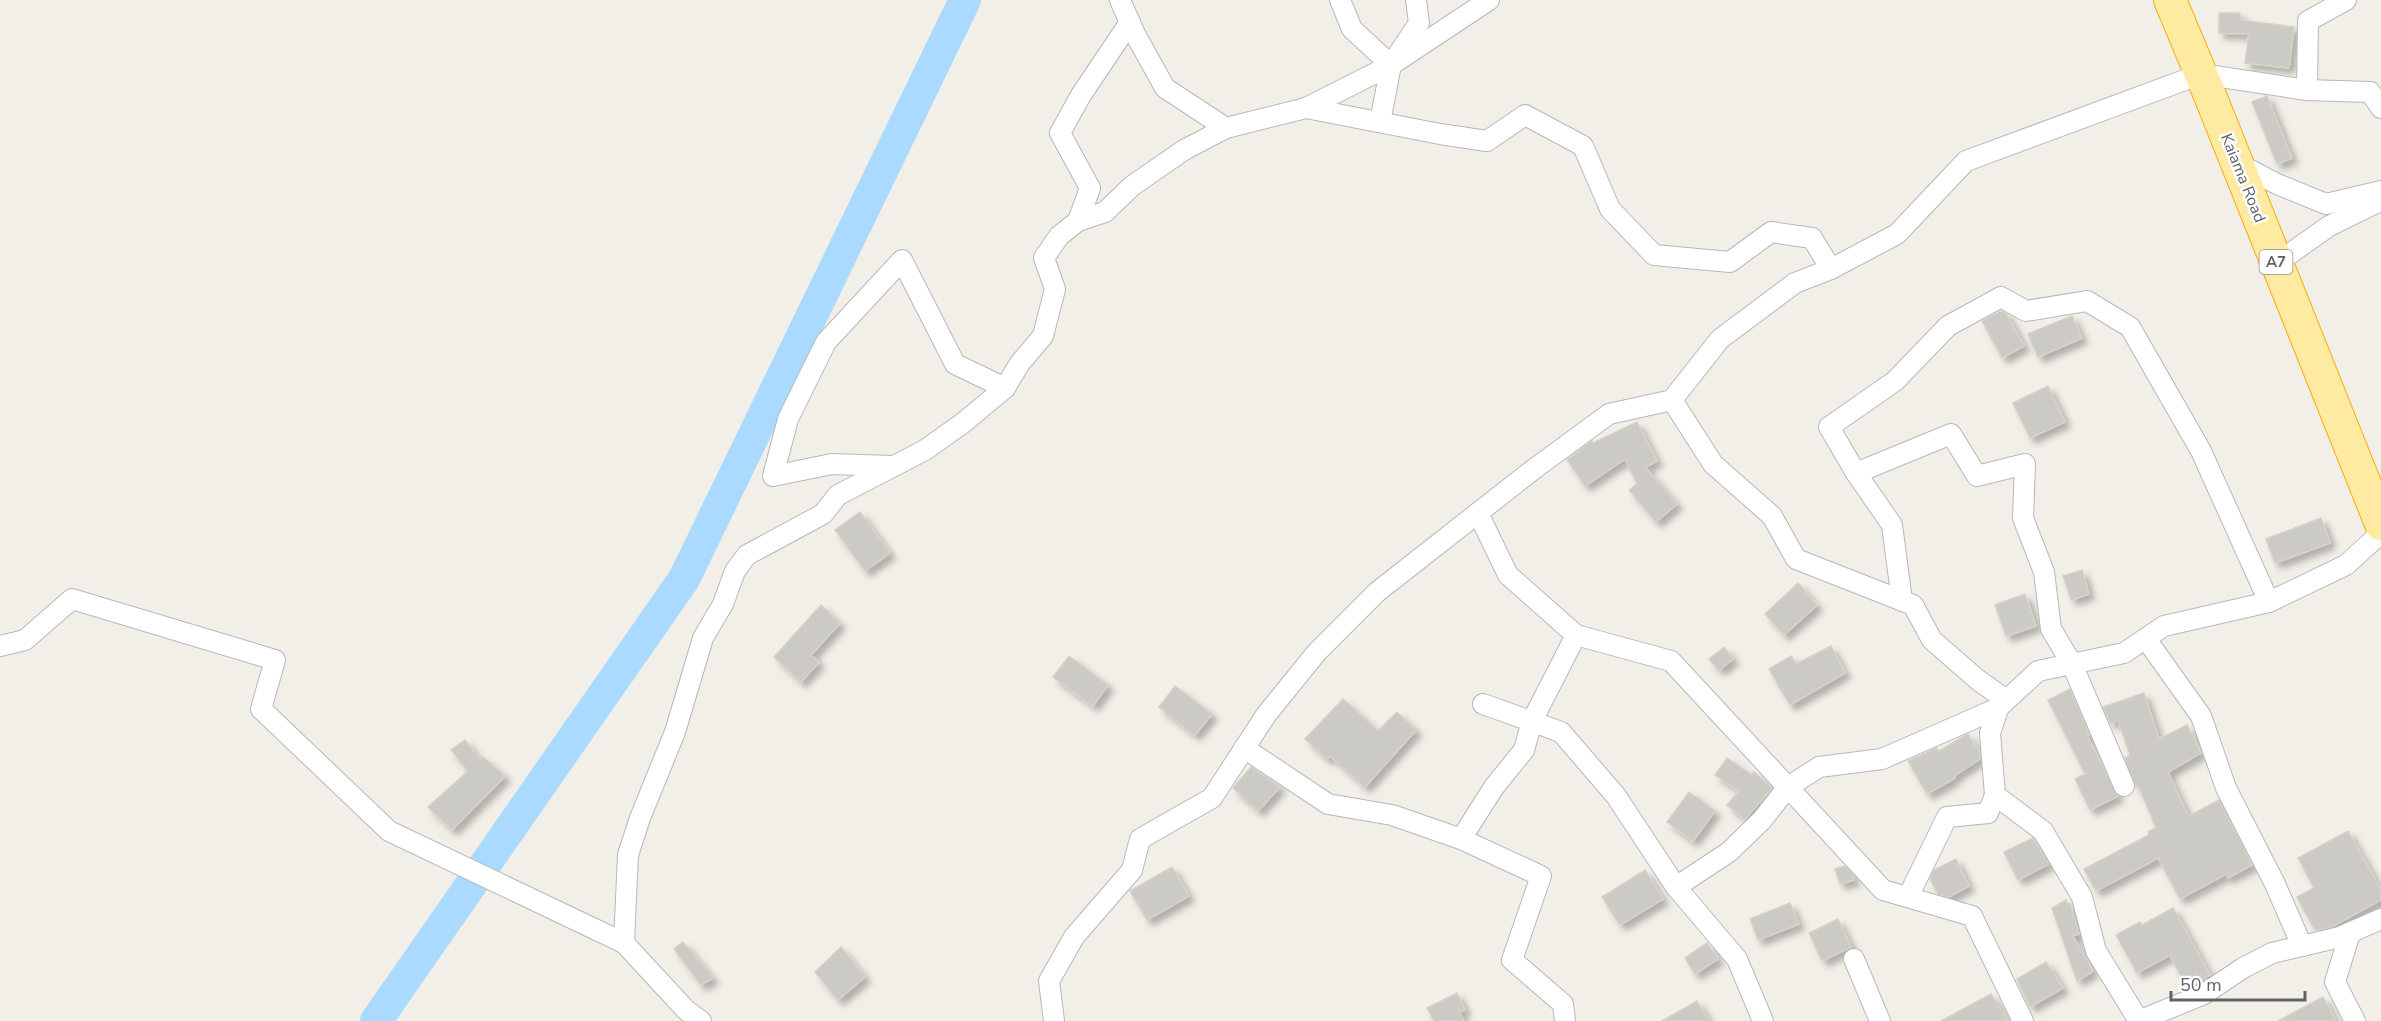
<svg xmlns="http://www.w3.org/2000/svg" width="2381" height="1021" font-family="'Nunito Sans',sans-serif">
<defs>
<filter id="shadow"><feDropShadow dx="5.5" dy="5.5" stdDeviation="3" flood-color="#0004"/></filter>
</defs>
<rect width="100%" height="100%" fill="#f1efe8"/>
<g fill="none" stroke-linecap="round" stroke-linejoin="round">
<polyline stroke="#aadaff" stroke-width="32" points="376,1021 684,579 965,0"/>
</g>
<g fill="#cccac5" stroke="#d6d1c6" stroke-width="1.5" filter="url(#shadow)">
<polygon points="2219,13 2240,13 2240,20 2294,27 2289,68 2245,63 2249,34 2219,33"/>
<polygon points="2267,96 2292,158 2277,164 2252,102"/>
<polygon points="2001,311 2006,313 2024,346 2002,358 1982,321"/>
<polygon points="2072,316 2082,338 2038,357 2028,334"/>
<polygon points="2048,386 2065,422 2030,438 2013,403"/>
<polygon points="1637,422 1657,461 1645,467 1677,504 1656,522 1629,490 1637,484 1625,459 1585,486 1567,460 1592,441 1593,443"/>
<polygon points="860,512 890,553 865,571 835,530"/>
<polygon points="2321,518 2330,543 2275,563 2266,539"/>
<polygon points="2082,570 2089,594 2071,600 2063,576"/>
<polygon points="1798,583 1817,605 1784,635 1765,614"/>
<polygon points="2025,594 2036,626 2006,636 1995,605"/>
<polygon points="821,605 840,623 811,655 819,662 801,682 774,657"/>
<polygon points="1831,646 1845,673 1790,705 1769,669 1791,656 1796,664"/>
<polygon points="1724,647 1733,659 1719,670 1709,659"/>
<polygon points="1069,656 1108,685 1093,706 1053,677"/>
<polygon points="1175,686 1212,714 1195,735 1159,707"/>
<polygon points="2070,689 2089,735 2087,736 2118,796 2090,810 2075,779 2085,774 2048,700"/>
<polygon points="2144,693 2159,739 2187,725 2201,753 2168,772 2187,814 2189,816 2219,800 2252,865 2228,878 2226,874 2180,899 2158,858 2096,891 2084,869 2149,835 2148,832 2156,828 2139,787 2136,787 2125,758 2130,755 2118,720 2111,724 2103,707"/>
<polygon points="1343,699 1378,731 1397,712 1416,730 1365,787 1330,756 1327,759 1305,739"/>
<polygon points="1968,734 1979,752 1980,759 1954,776 1955,778 1927,794 1908,761 1937,748 1939,751"/>
<polygon points="465,740 480,760 483,757 505,776 452,830 428,807 468,771 451,750"/>
<polygon points="1727,758 1752,775 1754,772 1772,788 1745,819 1727,805 1739,791 1715,775"/>
<polygon points="1251,767 1280,787 1258,811 1233,788"/>
<polygon points="1689,792 1715,811 1693,841 1667,822"/>
<polygon points="2348,831 2381,890 2381,900 2331,927 2315,930 2297,897 2314,888 2298,858"/>
<polygon points="2033,838 2049,864 2018,880 2004,852"/>
<polygon points="1956,859 1969,886 1949,897 1938,894 1930,879 1934,870"/>
<polygon points="1845,866 1852,874 1854,880 1840,884 1835,869"/>
<polygon points="1172,867 1189,896 1147,920 1130,891"/>
<polygon points="1645,870 1663,899 1620,925 1602,897"/>
<polygon points="2066,900 2067,904 2070,903 2079,934 2073,936 2093,971 2077,981 2052,908"/>
<polygon points="1790,903 1799,924 1758,940 1750,919"/>
<polygon points="2173,908 2210,975 2187,988 2170,955 2137,973 2116,935 2140,922 2142,925"/>
<polygon points="1838,919 1851,947 1822,961 1809,933"/>
<polygon points="683,942 713,978 701,985 674,949"/>
<polygon points="1707,943 1718,959 1695,974 1685,958"/>
<polygon points="841,947 865,977 838,1000 815,972"/>
<polygon points="2046,962 2063,988 2030,1007 2017,979"/>
<polygon points="1457,993 1465,1010 1459,1012 1464,1021 1434,1021 1427,1008"/>
<polygon points="1991,994 2007,1021 1941,1021"/>
<polygon points="2323,997 2336,1021 2278,1021"/>
<polygon points="1697,1001 1709,1021 1662,1021"/>
</g>
<g fill="none" stroke-linecap="round" stroke-linejoin="round">
<defs>
<g id="minor">
<polyline points="1120,0 1135,34 1165,88 1226,128"/>
<polyline points="1340,0 1352,29 1391,65"/>
<polyline points="2307,90 2370,92 2381,108"/>
<polyline points="1306,108 1440,134 1487,141 1525,115 1583,146 1610,209 1654,255 1730,262 1771,232 1812,238 1831,269"/>
<polyline points="1380,122 1391,65 1419,23 1416,0"/>
<polyline points="2237,163 2277,184 2326,204 2381,191"/>
<polyline points="1078,221 1090,188 1060,133 1081,95 1130,22"/>
<polyline points="2277,263 2329,226 2380,201"/>
<polyline points="1672,400 1713,464 1772,516 1796,559 1913,605 1932,640 1978,680 2002,697 1990,733 1995,795 2043,831 2082,897 2096,951 2139,1021"/>
<polyline points="891,466 832,464 773,476 788,419 826,342 902,260 955,364 1005,388"/>
<polyline points="1856,473 1951,434 1977,476 2025,464 2023,518 2044,572 2051,629 2072,664 2124,786"/>
<polyline points="1478,513 1508,575 1576,635 1671,661 1883,890 1972,916 2023,1021"/>
<polyline points="1902,601 1892,525 1856,473 1829,427 1895,381 1948,326 2001,297 2026,311 2087,301 2130,327 2201,451 2269,602"/>
<polyline points="2146,639 2201,716 2226,788 2275,884 2302,946"/>
<polyline points="0,646 25,640 72,599 275,660 261,709 389,831 624,943"/>
<polyline points="1483,704 1561,732 1616,796 1676,887 1737,959 1763,1021"/>
<polyline points="1244,748 1328,804 1392,815 1461,839 1494,787 1524,750 1532,721 1576,635"/>
<polyline points="1461,839 1541,876 1512,960 1563,1004 1565,1021"/>
<polyline points="1676,887 1729,852 1762,820 1788,787 1819,767 1882,759 1998,708 2038,671 2124,653 2164,626 2269,602 2346,565 2381,533"/>
<polyline points="1908,897 1947,817 1988,813 1995,795"/>
<polyline points="2350,933 2335,982 2355,1021"/>
<polyline points="1854,959 1880,1021"/>
<polyline points="701,1021 686,1010 624,943 628,855 640,818 675,732 703,638 723,604 735,571 747,555 823,514 838,495 925,450 963,423 1005,388 1020,363 1043,336 1055,289 1044,258 1059,236 1078,221 1105,212 1132,186 1184,150 1226,128 1306,108 1391,65 1489,0"/>
<polyline points="1054,1021 1049,981 1074,937 1132,870 1140,839 1212,798 1266,715 1317,652 1377,592 1534,469 1609,414 1672,400 1720,339 1795,283 1831,269 1897,234 1966,161 2201,74 2307,90 2308,21 2346,0"/>
<polyline points="2139,1021 2204,994 2243,968 2272,953 2340,937 2381,919"/>
</g>
<polyline id="trunk" points="2170,0 2211,98 2381,524"/>
</defs>
<use href="#minor" stroke="#b5b8bc" stroke-width="22"/>
<use href="#trunk" stroke="#f9ab00" stroke-width="34"/>
<use href="#minor" stroke="#fff" stroke-width="20"/>
<use href="#trunk" stroke="#feeaa1" stroke-width="32"/>
</g>
<g text-anchor="middle" dominant-baseline="central" stroke-width="5" stroke-linejoin="round" paint-order="stroke">
<rect fill="#fff" stroke="#8f9295" stroke-width="1.5" x="2259.5" y="250" width="33" height="24" rx="4.5"/>
<g font-size="15" font-weight="bold" fill="#5f6368">
<text x="2276" y="262">A7</text>
</g>
<g font-size="16" fill="#5f6368" stroke="#fff">
<text transform="translate(2243 178) rotate(68)">Kaiama Road</text>
</g>
</g>
<path d="M2171 991v9h134v-9" fill="none" stroke="#5f6368" stroke-width="3"/>
<text x="2180" y="991" font-size="18" fill="#5f6368" stroke="#ffffff" stroke-width="4.5" paint-order="stroke">50 m</text>
</svg>
